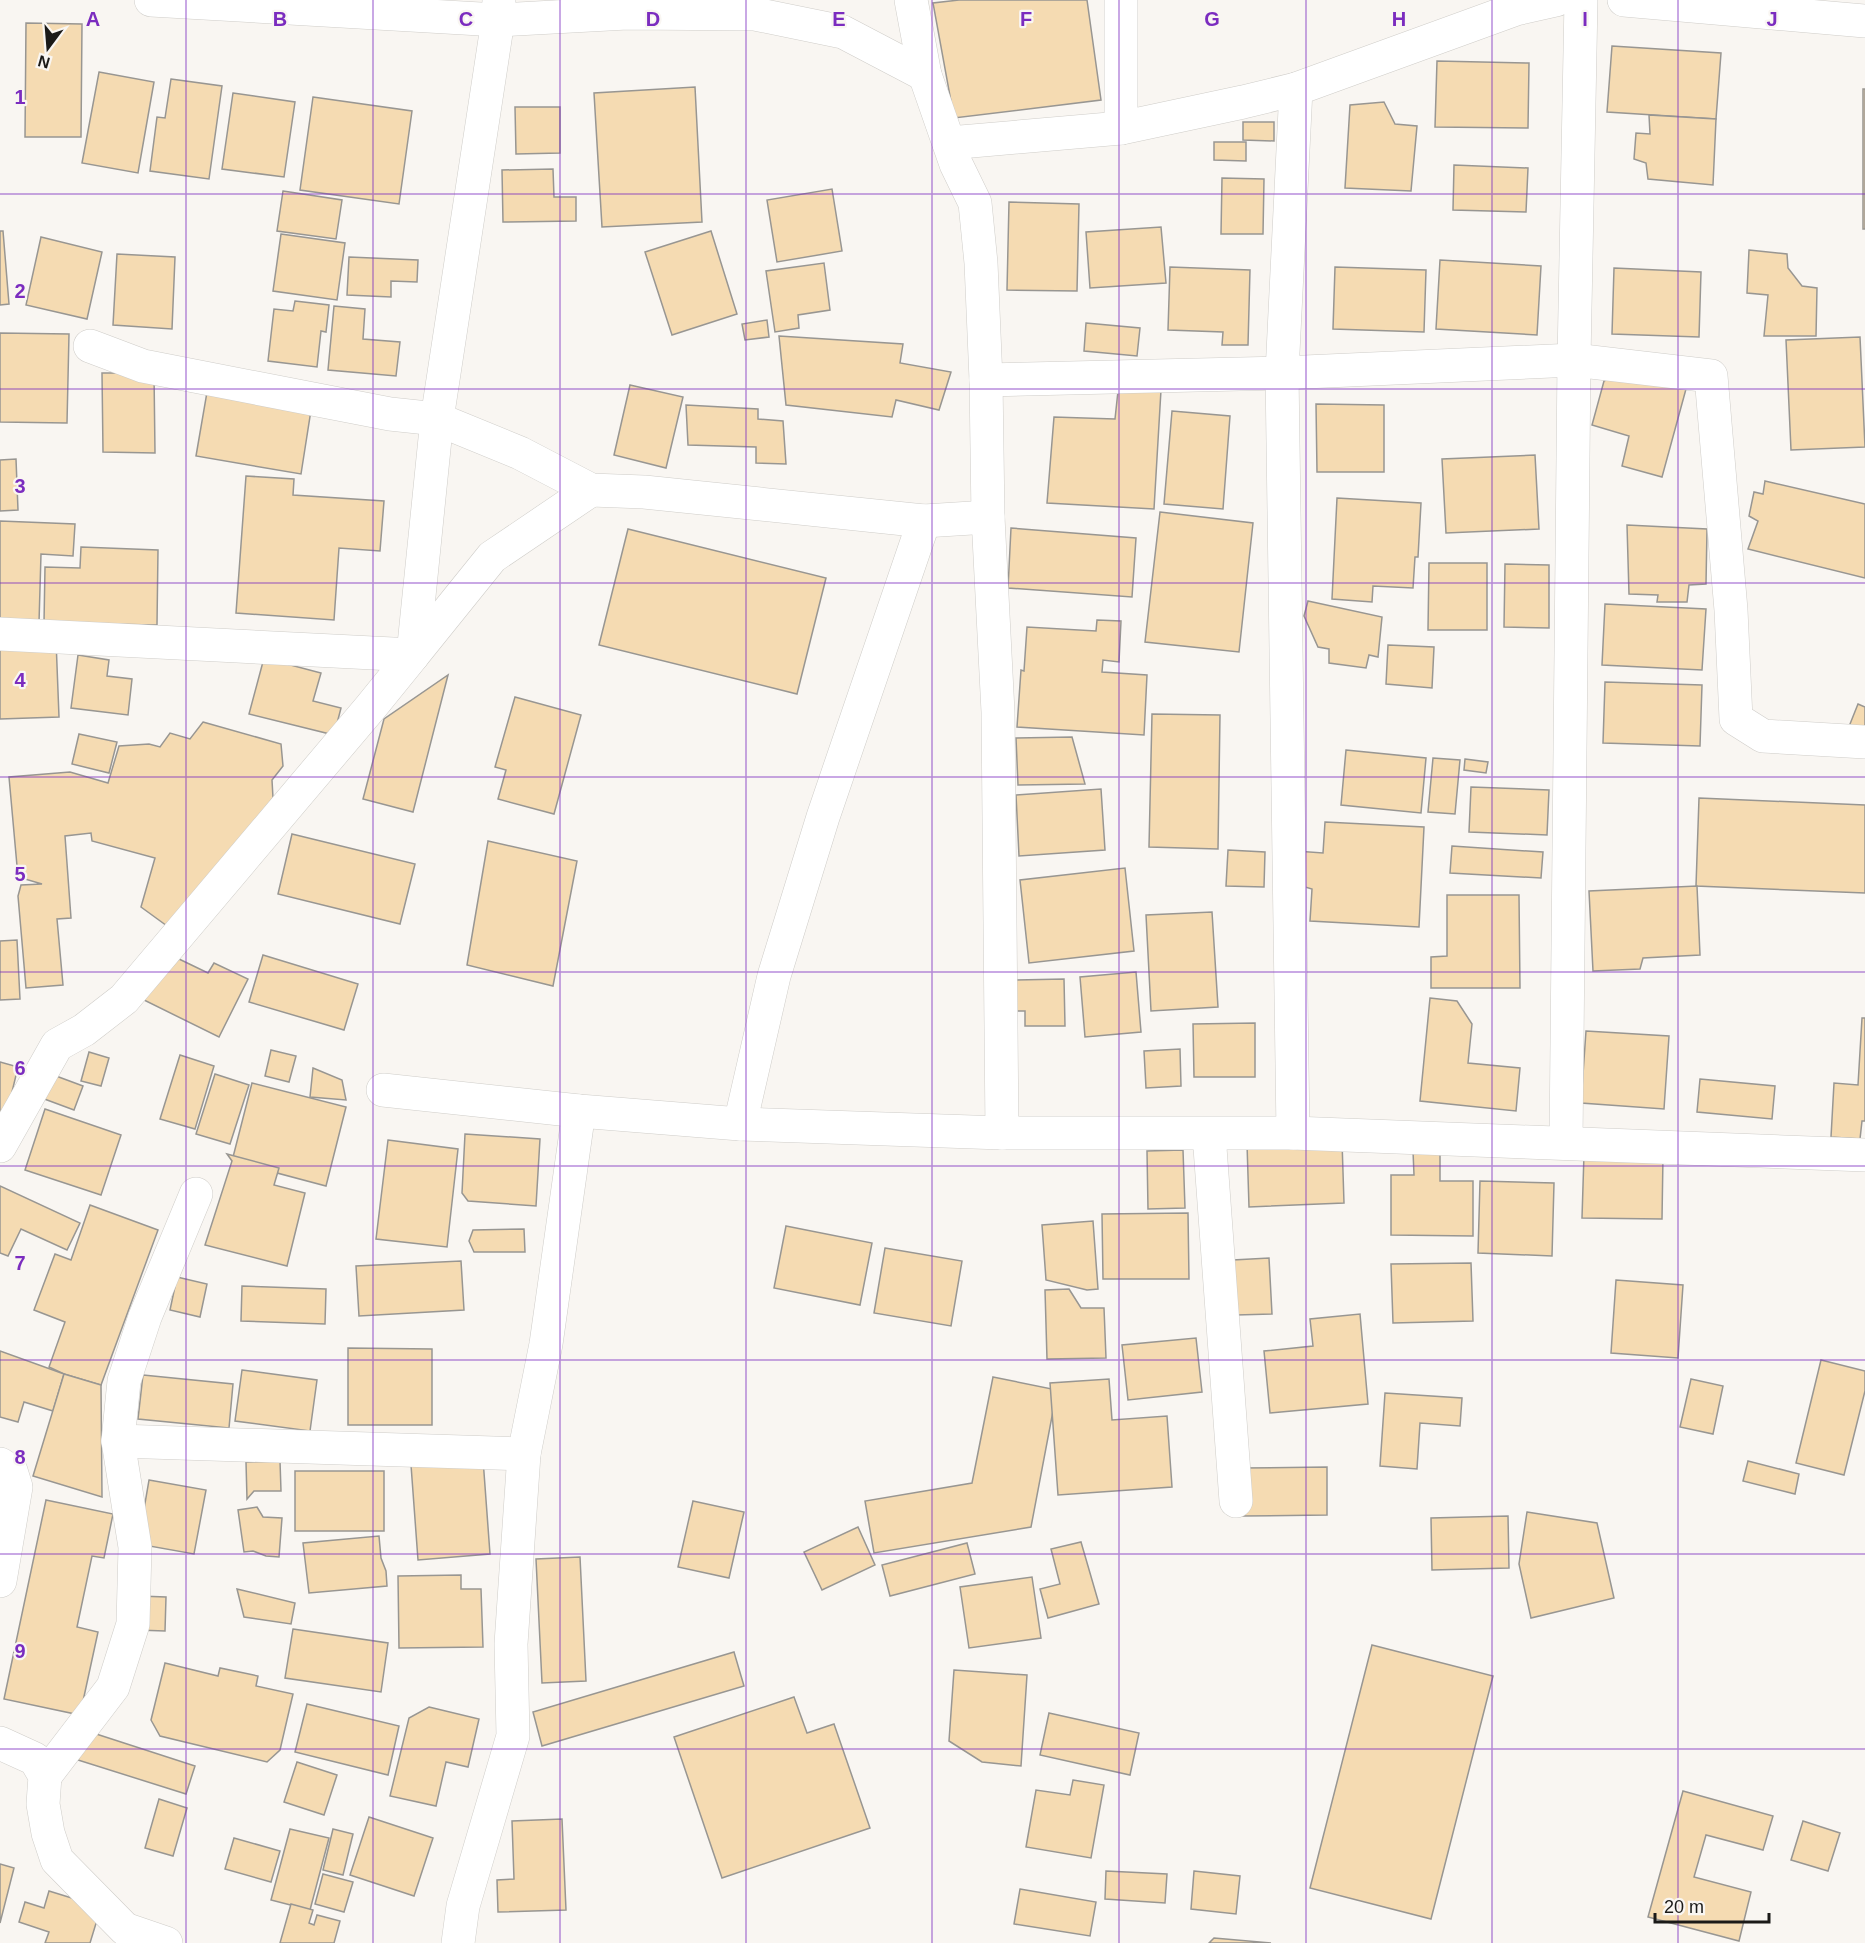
<svg xmlns="http://www.w3.org/2000/svg" width="1865" height="1943" font-family="Arial,sans-serif">
<rect width="100%" height="100%" fill="#f9f6f2"/>
<g fill="#f5dbb2" stroke="#989692" stroke-width="1.5">
<polygon points="959,0 1087,0 1101,100 954,118 933,3"/>
<polygon points="26,23 82,24 81,137 25,137"/>
<polygon points="1612,46 1721,53 1716,119 1607,112"/>
<polygon points="1437,61 1529,63 1528,128 1435,127"/>
<polygon points="99,72 154,82 138,173 82,163"/>
<polygon points="171,79 222,86 209,179 150,171 157,117 165,118"/>
<polygon points="695,87 702,222 602,227 594,93"/>
<rect x="1863" y="89" width="2" height="140"/>
<polygon points="233,93 295,102 284,177 222,169"/>
<polygon points="313,97 412,111 399,204 300,190"/>
<polygon points="1384,102 1395,124 1417,126 1411,191 1345,188 1350,105"/>
<polygon points="515,107 560,107 560,153 516,154"/>
<polygon points="1649,115 1716,119 1713,185 1648,179 1646,163 1634,159 1636,133 1650,134"/>
<polygon points="1243,122 1274,122 1274,141 1243,140"/>
<polygon points="1214,142 1246,142 1246,161 1214,160"/>
<polygon points="1454,165 1528,168 1526,212 1453,210"/>
<polygon points="553,169 554,197 576,197 576,221 503,222 502,170"/>
<polygon points="1222,178 1264,179 1263,234 1221,234"/>
<polygon points="832,189 842,251 777,262 767,200"/>
<polygon points="283,191 342,200 336,239 277,231"/>
<polygon points="1009,202 1079,204 1077,291 1007,290"/>
<polygon points="1161,227 1166,283 1090,288 1086,232"/>
<polygon points="0,231 3,231 9,304 0,305"/>
<polygon points="711,231 737,314 672,335 645,252"/>
<polygon points="281,234 345,243 337,300 273,291"/>
<polygon points="41,237 102,252 87,319 26,305"/>
<polygon points="1749,250 1787,254 1788,268 1802,286 1817,288 1816,336 1764,336 1768,295 1747,293"/>
<polygon points="117,254 175,257 172,329 113,325"/>
<polygon points="349,257 418,260 417,282 391,281 391,297 347,295"/>
<polygon points="1440,260 1541,266 1537,335 1436,329"/>
<polygon points="824,263 830,310 798,315 799,328 775,332 766,271"/>
<polygon points="1170,267 1250,270 1248,345 1222,345 1223,332 1168,330"/>
<polygon points="1335,267 1426,270 1424,332 1333,329"/>
<polygon points="1614,268 1701,272 1699,337 1612,334"/>
<polygon points="295,301 329,305 326,332 321,331 317,367 268,361 274,309 293,311"/>
<polygon points="334,306 365,309 363,339 400,342 396,376 328,370"/>
<polygon points="767,320 769,337 745,340 742,324"/>
<polygon points="1086,323 1140,328 1137,356 1084,351"/>
<polygon points="0,333 69,334 67,423 0,422"/>
<polygon points="779,336 903,344 900,363 951,372 939,410 896,400 892,417 786,405"/>
<polygon points="1860,337 1865,447 1791,450 1786,340"/>
<polygon points="1622,372 1686,389 1662,477 1622,466 1629,436 1592,425 1604,381"/>
<polygon points="102,373 154,373 155,453 103,452"/>
<polygon points="630,385 683,397 666,468 614,455"/>
<polygon points="1161,390 1154,509 1047,503 1054,417 1115,419 1118,391"/>
<polygon points="207,392 311,410 301,474 196,456"/>
<polygon points="1316,404 1384,405 1384,472 1317,472"/>
<polygon points="686,405 758,409 758,419 783,421 786,464 756,463 756,447 688,445"/>
<polygon points="1172,411 1230,416 1223,509 1164,504"/>
<polygon points="1535,455 1539,529 1446,533 1442,459"/>
<polygon points="16,459 18,510 0,511 0,460"/>
<polygon points="246,476 294,479 293,495 384,501 380,551 339,548 334,620 236,613"/>
<polygon points="1765,481 1865,504 1865,578 1748,549 1758,521 1749,516 1754,492 1763,494"/>
<polygon points="1337,498 1421,503 1418,557 1415,557 1413,588 1373,586 1372,602 1332,599"/>
<polygon points="1160,512 1253,523 1239,652 1145,642"/>
<polygon points="0,521 75,524 73,556 41,554 39,623 0,618"/>
<polygon points="1627,525 1707,529 1706,584 1689,585 1687,602 1657,602 1658,595 1629,594"/>
<polygon points="1011,528 1136,538 1132,597 1008,588"/>
<polygon points="628,529 826,578 797,694 599,645"/>
<polygon points="81,547 158,550 157,625 44,623 45,567 80,568"/>
<polygon points="1429,563 1487,563 1487,630 1428,630"/>
<polygon points="1505,564 1549,565 1549,628 1504,627"/>
<polygon points="1308,601 1382,617 1378,657 1369,655 1366,668 1329,663 1329,649 1318,647 1304,616"/>
<polygon points="1605,604 1706,609 1702,670 1602,665"/>
<polygon points="1097,620 1121,621 1119,662 1103,660 1102,672 1147,675 1144,735 1017,727 1021,670 1024,671 1027,627 1096,631"/>
<polygon points="56,640 59,717 0,719 0,641"/>
<polygon points="1388,645 1434,647 1432,688 1386,684"/>
<polygon points="78,655 109,660 107,676 132,679 128,715 71,708"/>
<polygon points="264,658 321,673 313,701 341,708 334,735 249,714"/>
<polygon points="448,675 413,812 363,799 384,719"/>
<polygon points="1605,682 1702,685 1700,746 1603,743"/>
<polygon points="515,697 581,715 554,814 498,799 506,770 495,767"/>
<polygon points="1858,704 1865,707 1865,735 1848,729"/>
<polygon points="1152,714 1220,715 1218,849 1149,847"/>
<polygon points="203,722 281,744 283,766 272,780 273,798 174,931 141,907 155,858 92,841 91,833 65,836 71,918 57,919 63,985 26,988 18,896 21,885 42,884 18,877 9,777 70,772 108,783 119,746 149,744 160,747 170,733 190,739"/>
<polygon points="79,734 117,742 109,773 72,764"/>
<polygon points="1072,737 1085,784 1018,785 1016,738"/>
<polygon points="1346,750 1426,758 1421,813 1341,805"/>
<polygon points="1433,758 1460,760 1455,814 1428,812"/>
<polygon points="1465,759 1488,762 1486,773 1464,770"/>
<polygon points="1471,787 1549,790 1547,835 1469,832"/>
<polygon points="1101,789 1105,850 1019,856 1016,795"/>
<polygon points="1699,798 1865,805 1865,893 1696,886"/>
<polygon points="1325,822 1424,827 1419,927 1310,921 1312,889 1295,884 1296,851 1323,853"/>
<polygon points="292,834 415,864 400,924 278,894"/>
<polygon points="488,841 577,861 553,986 467,965"/>
<polygon points="1452,846 1543,852 1541,878 1450,873"/>
<polygon points="1228,850 1265,852 1264,887 1226,886"/>
<polygon points="1125,868 1134,951 1029,963 1020,880"/>
<polygon points="1697,886 1700,955 1643,958 1640,969 1593,971 1589,891"/>
<polygon points="1447,895 1519,895 1520,988 1431,988 1431,957 1447,956"/>
<polygon points="1212,912 1218,1007 1151,1011 1146,915"/>
<polygon points="17,940 20,999 0,1000 0,941"/>
<polygon points="263,955 358,984 344,1030 249,1002"/>
<polygon points="179,959 208,973 214,963 248,979 219,1037 142,999"/>
<polygon points="1136,972 1141,1032 1085,1037 1080,977"/>
<polygon points="1064,979 1065,1026 1025,1026 1025,1011 1016,1011 1016,980"/>
<polygon points="1430,998 1457,1001 1472,1024 1468,1063 1520,1068 1516,1111 1420,1101"/>
<polygon points="1862,1018 1865,1018 1865,1121 1862,1121 1860,1139 1831,1137 1834,1083 1858,1085"/>
<polygon points="1255,1023 1255,1077 1194,1077 1193,1024"/>
<polygon points="1586,1031 1669,1036 1664,1109 1581,1103"/>
<polygon points="1180,1049 1181,1086 1146,1088 1144,1051"/>
<polygon points="271,1050 296,1056 289,1082 265,1076"/>
<polygon points="89,1052 109,1058 101,1086 81,1081"/>
<polygon points="180,1055 214,1066 195,1129 160,1119"/>
<polygon points="0,1062 18,1067 6,1117 0,1116"/>
<polygon points="313,1068 342,1080 346,1100 310,1097"/>
<polygon points="48,1073 83,1086 74,1110 39,1097"/>
<polygon points="215,1074 249,1085 230,1144 196,1134"/>
<polygon points="1700,1079 1775,1086 1772,1119 1697,1112"/>
<polygon points="252,1083 346,1107 326,1186 232,1161"/>
<polygon points="45,1109 121,1135 101,1195 25,1170"/>
<polygon points="465,1134 540,1139 536,1206 468,1201 462,1193"/>
<polygon points="388,1140 458,1149 447,1247 376,1239"/>
<polygon points="1342,1141 1344,1203 1249,1207 1247,1144"/>
<polygon points="1183,1150 1185,1208 1148,1209 1147,1151"/>
<polygon points="1413,1151 1440,1151 1440,1181 1473,1181 1473,1236 1391,1235 1391,1175 1414,1175"/>
<polygon points="227,1154 279,1168 274,1185 305,1193 287,1266 205,1245 232,1161"/>
<polygon points="1584,1154 1663,1156 1662,1219 1582,1218"/>
<polygon points="1480,1181 1554,1183 1552,1256 1478,1253"/>
<polygon points="0,1186 80,1223 67,1250 21,1229 8,1256 0,1253"/>
<polygon points="90,1205 158,1230 101,1385 64,1374 49,1367 65,1322 34,1310 55,1254 71,1260"/>
<polygon points="1188,1213 1189,1279 1103,1279 1102,1214"/>
<polygon points="1093,1221 1098,1289 1087,1290 1046,1280 1042,1225"/>
<polygon points="786,1226 872,1243 860,1305 774,1288"/>
<polygon points="524,1229 525,1252 474,1252 469,1241 473,1230"/>
<polygon points="885,1248 962,1261 951,1326 874,1313"/>
<polygon points="1269,1258 1272,1314 1236,1315 1233,1260"/>
<polygon points="461,1261 464,1310 359,1316 356,1266"/>
<polygon points="1471,1263 1473,1321 1393,1323 1391,1264"/>
<polygon points="177,1277 207,1284 200,1317 170,1310"/>
<polygon points="1616,1280 1683,1285 1678,1358 1611,1353"/>
<polygon points="242,1286 326,1289 325,1324 241,1321"/>
<polygon points="1069,1289 1081,1308 1104,1308 1106,1358 1047,1359 1045,1290"/>
<polygon points="1360,1314 1368,1404 1270,1413 1264,1351 1313,1346 1310,1319"/>
<polygon points="1196,1338 1202,1392 1128,1400 1122,1345"/>
<polygon points="348,1348 432,1349 432,1425 348,1425"/>
<polygon points="0,1351 64,1374 53,1411 24,1402 18,1422 0,1417"/>
<polygon points="1821,1360 1865,1371 1865,1391 1844,1475 1796,1463"/>
<polygon points="242,1370 317,1380 310,1431 235,1421"/>
<polygon points="64,1374 101,1385 102,1497 33,1476"/>
<polygon points="143,1375 233,1384 229,1428 138,1419"/>
<polygon points="993,1377 1057,1390 1031,1527 874,1553 865,1501 972,1483"/>
<polygon points="1109,1379 1112,1420 1167,1416 1172,1487 1058,1495 1050,1383"/>
<polygon points="1691,1379 1723,1386 1713,1434 1680,1427"/>
<polygon points="1385,1393 1462,1398 1460,1426 1420,1423 1417,1469 1380,1466"/>
<polygon points="483,1459 490,1554 418,1560 411,1465"/>
<polygon points="280,1461 281,1491 254,1491 247,1499 246,1462"/>
<polygon points="1748,1461 1799,1474 1795,1494 1743,1481"/>
<polygon points="1327,1467 1327,1515 1243,1516 1243,1468"/>
<rect x="295" y="1471" width="89" height="60"/>
<polygon points="149,1480 206,1490 194,1554 138,1544"/>
<polygon points="46,1500 113,1514 104,1558 92,1556 77,1627 98,1632 80,1715 4,1699"/>
<polygon points="693,1501 744,1512 729,1578 678,1567"/>
<polygon points="257,1507 263,1517 282,1518 279,1557 266,1556 253,1551 244,1552 238,1510"/>
<polygon points="1527,1512 1597,1523 1614,1598 1531,1618 1519,1564"/>
<polygon points="1508,1516 1509,1568 1432,1570 1431,1518"/>
<polygon points="858,1527 875,1565 822,1590 804,1552"/>
<polygon points="379,1536 381,1558 386,1571 387,1586 309,1593 303,1543"/>
<polygon points="1081,1542 1099,1604 1048,1618 1040,1589 1060,1584 1051,1549"/>
<polygon points="967,1543 975,1574 890,1596 882,1565"/>
<polygon points="580,1557 586,1681 542,1683 536,1559"/>
<polygon points="461,1575 461,1589 481,1589 483,1647 399,1648 398,1576"/>
<polygon points="1032,1577 1041,1638 969,1648 960,1587"/>
<polygon points="237,1589 295,1603 291,1624 244,1617"/>
<polygon points="139,1596 166,1597 165,1631 137,1630"/>
<polygon points="293,1629 388,1643 381,1692 285,1678"/>
<polygon points="1372,1645 1493,1676 1431,1919 1310,1888"/>
<polygon points="734,1652 744,1686 542,1746 533,1712"/>
<polygon points="165,1663 218,1676 220,1668 258,1676 256,1686 293,1694 280,1750 267,1762 160,1736 151,1720"/>
<polygon points="954,1670 1027,1675 1021,1766 982,1762 949,1741"/>
<polygon points="794,1697 807,1733 834,1724 870,1828 722,1878 674,1737"/>
<polygon points="307,1704 399,1726 388,1775 295,1752"/>
<polygon points="429,1707 479,1719 468,1767 446,1762 436,1806 390,1796 409,1718"/>
<polygon points="1049,1713 1139,1733 1130,1775 1040,1755"/>
<polygon points="87,1731 195,1766 186,1794 78,1760"/>
<polygon points="297,1762 337,1775 324,1815 284,1802"/>
<polygon points="1073,1780 1104,1785 1091,1858 1026,1847 1036,1790 1070,1795"/>
<polygon points="1683,1791 1773,1816 1763,1850 1706,1835 1694,1877 1751,1892 1739,1941 1648,1917"/>
<polygon points="159,1799 187,1808 173,1856 145,1848"/>
<polygon points="369,1817 433,1838 414,1896 350,1875"/>
<polygon points="562,1819 566,1910 498,1912 497,1880 514,1879 512,1821"/>
<polygon points="1803,1821 1840,1833 1828,1871 1791,1860"/>
<polygon points="290,1829 329,1838 310,1910 271,1900"/>
<polygon points="333,1829 353,1834 343,1875 323,1870"/>
<polygon points="234,1838 280,1851 271,1882 225,1869"/>
<polygon points="0,1864 14,1868 0,1923"/>
<polygon points="1106,1871 1167,1874 1165,1903 1105,1899"/>
<polygon points="1194,1871 1240,1876 1236,1914 1191,1909"/>
<polygon points="323,1874 353,1882 344,1912 315,1904"/>
<polygon points="1020,1889 1096,1902 1090,1936 1014,1924"/>
<polygon points="49,1891 101,1907 90,1943 45,1943 49,1932 19,1922 25,1902 44,1908"/>
<polygon points="291,1904 313,1910 309,1923 314,1925 317,1915 340,1921 334,1943 280,1943"/>
<polygon points="1214,1938 1271,1943 1209,1943"/>
</g>
<g fill="none" stroke-linecap="round" stroke-linejoin="round">
<defs>
<g id="street">
<polyline points="151,0 498,20 627,13 755,14 843,32 925,75"/>
<polyline points="911,0 925,75 956,164 975,203 981,263 986,380 988,517 998,712 1002,1133"/>
<polyline points="1121,0 1121,128"/>
<polyline points="1624,0 1865,21"/>
<polyline points="949,143 1121,128 1243,102 1296,89 1516,9 1556,0"/>
<polyline points="90,346 143,366 390,414 437,419 520,453 591,490 644,492 924,521 988,517"/>
<polyline points="986,380 1282,373 1574,360 1711,376 1731,610 1736,719 1763,736 1865,742"/>
<polyline points="0,634 413,655 492,557 591,490"/>
<polyline points="383,1090 579,1111 740,1124 1002,1133 1293,1133 1865,1155"/>
<polyline points="740,1124 774,976 823,817 924,521"/>
<polyline points="1293,1133 1282,373 1296,89"/>
<polyline points="1209,1134 1236,1501"/>
<polyline points="1566,1142 1574,360 1581,0"/>
<polyline points="0,1146 57,1045 84,1030 124,999 370,708 413,655 437,419 498,20 499,0"/>
<polyline points="118,1441 524,1454"/>
<polyline points="0,1464 11,1471 16,1487 0,1581"/>
<polyline points="0,1743 35,1759 45,1776 43,1804 48,1833 57,1860 125,1929 166,1943"/>
<polyline points="45,1776 113,1687 133,1624 135,1547 118,1441 124,1381 145,1317 196,1194"/>
<polyline points="458,1943 463,1906 513,1736 511,1644 524,1454 546,1344 579,1111"/>
</g>
</defs>
<use href="#street" stroke="#cfcdc9" stroke-width="34"/>
<use href="#street" stroke="#fff" stroke-width="33"/>
</g>
<path fill="none" stroke="#7b2cbf" stroke-width="1.5" stroke-opacity="0.55" d="M186,0V1943M373,0V1943M560,0V1943M746,0V1943M932,0V1943M1119,0V1943M1306,0V1943M1492,0V1943M1678,0V1943M0,194H1865M0,389H1865M0,583H1865M0,777H1865M0,972H1865M0,1166H1865M0,1360H1865M0,1554H1865M0,1749H1865"/>
<g font-size="20" text-anchor="middle" font-weight="bold" fill="#7b2cbf" stroke="#f9f6f2" stroke-width="4.5" stroke-linejoin="round" paint-order="stroke">
<text x="93" y="26">A</text>
<text x="280" y="26">B</text>
<text x="466" y="26">C</text>
<text x="653" y="26">D</text>
<text x="839" y="26">E</text>
<text x="1026" y="26">F</text>
<text x="1212" y="26">G</text>
<text x="1399" y="26">H</text>
<text x="1585" y="26">I</text>
<text x="1772" y="26">J</text>
<text x="20" y="104">1</text>
<text x="20" y="298">2</text>
<text x="20" y="493">3</text>
<text x="20" y="687">4</text>
<text x="20" y="881">5</text>
<text x="20" y="1075">6</text>
<text x="20" y="1270">7</text>
<text x="20" y="1464">8</text>
<text x="20" y="1658">9</text>
</g>
<g transform="translate(48 48) rotate(196)" stroke="#f9f6f2" stroke-width="4.5" paint-order="stroke">
<path d="M0-4.5L10 22L0 15L-10 22Z" fill="#1b1a18"/>
<text y="-9" font-size="16" font-weight="bold" text-anchor="middle" fill="#1b1a18">N</text>
</g>
<path d="M1655 1913v9h114v-9" fill="none" stroke="#1b1a18" stroke-width="3"/>
<text x="1664" y="1913" font-size="18" fill="#1b1a18" stroke="#f9f6f2" stroke-width="4.5" paint-order="stroke">20 m</text>
</svg>
